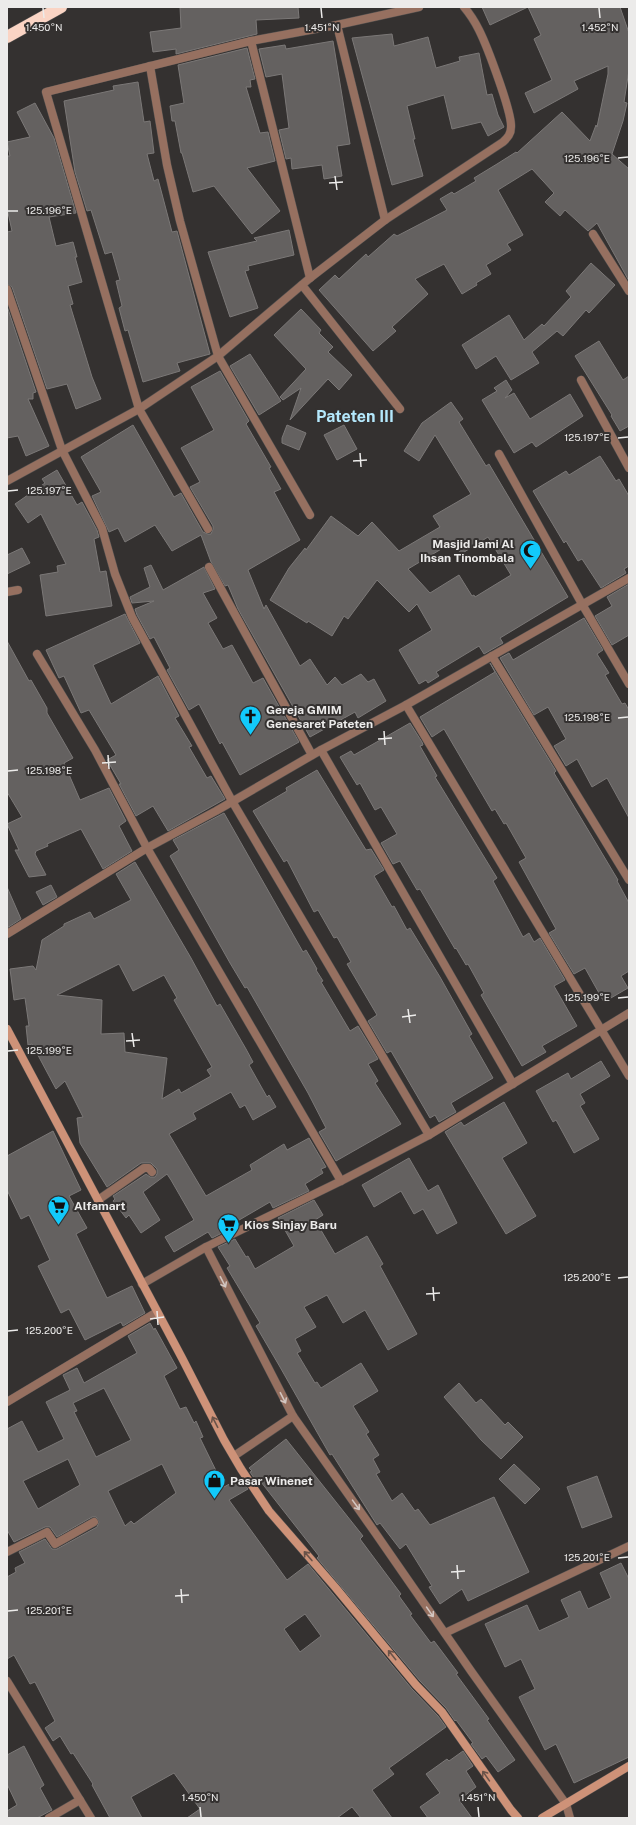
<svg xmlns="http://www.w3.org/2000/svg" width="636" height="1825" font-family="'Public Sans',sans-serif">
<rect width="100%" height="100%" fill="#343130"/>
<g fill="#646160" stroke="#7b7877" fill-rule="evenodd">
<polygon points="180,7 298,7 299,18 256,20 257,34 176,54 176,49 153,52 150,32 181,28"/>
<polygon points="482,7 620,7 629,33 629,70 624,102 627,103 623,121 612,154 629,169 629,281 597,223 588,231 565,210 560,216 545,202 554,193 532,169 498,190 523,235 507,244 511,250 486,265 491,274 476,283 477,285 462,294 444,264 415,279 428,294 392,327 396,331 373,351 319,290 335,275 339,279 366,254 368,257 394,234 397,236 447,210 440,199 452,192 454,194 476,181 474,178 497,164 516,152 517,153 562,112 590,141 596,125 597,127 608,74 608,66 574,81 578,89 534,113 525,93 552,80 534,39 541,35 528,7 490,25"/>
<polygon points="392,34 394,46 428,37 436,68 460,61 459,57 479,53 487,95 492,94 498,115 504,127 488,136 481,122 452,129 444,95 407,106 415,139 413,139 423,176 392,185 352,38"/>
<polygon points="333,41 350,144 337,146 342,176 324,179 322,165 292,169 291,158 286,159 279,130 289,128 282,74 266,77 259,49 285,45 286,49"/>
<polygon points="247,48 255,79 250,80 251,87 246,87 260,133 268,132 275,161 247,168 280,211 252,234 214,186 193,192 182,153 181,153 175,121 172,121 170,106 184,103 178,65"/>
<polygon points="138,82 144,122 150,121 154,153 147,154 154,181 158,179 172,232 177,231 210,354 177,363 180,371 143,382 128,330 125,331 119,308 122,306 116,281 120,280 112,252 105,254 91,210 87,211 75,172 64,101 114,90 113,86"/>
<polygon points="35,103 54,138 76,213 49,217 56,246 73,242 77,257 75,257 82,282 68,286 73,304 70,305 92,377 101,399 76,409 67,384 47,389 12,287 7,284 7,232 12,231 7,208 7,156 10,156 7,142 30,137 17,112"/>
<polygon points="289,230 294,255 248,266 249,270 245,271 258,308 230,317 208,252 257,241 254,238"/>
<polygon points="591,263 615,285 589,313 586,310 563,336 557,331 532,352 539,363 511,380 496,356 476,369 462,345 509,315 524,340 542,324 544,326 571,297 566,291"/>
<polygon points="7,306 36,392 33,393 33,399 28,399 49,446 26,456 18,436 7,438"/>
<polygon points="301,309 321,330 319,333 333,347 328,352 352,375 339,390 328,379 290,420 301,388 283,400 280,397 306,369 274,335"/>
<polygon points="599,341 623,380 629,376 629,426 620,431 611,416 612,415 575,356"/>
<polygon points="250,354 281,401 259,415 230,366"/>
<polygon points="220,371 249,421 246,424 271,467 269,468 281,489 274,492 300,540 248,570 264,609 266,605 300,666 310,659 327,685 335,677 342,685 361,674 368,682 374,679 386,701 358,718 355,712 310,737 238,609 228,585 225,586 211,562 201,535 172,551 155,525 125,542 118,528 109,532 92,496 101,492 81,457 133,425 174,497 181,493 203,532 208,534 211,534 213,529 213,526 190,487 200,482 181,448 214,430 191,387"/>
<polygon points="506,380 512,390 505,398 514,393 530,419 570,394 583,416 536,447 532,442 514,453 482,400 497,391 494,388"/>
<path d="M451,402L463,419L459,422L486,466L489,464L568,597L500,638L503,643L484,654L479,646L436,672L439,676L428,683L426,680L419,684L399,650L432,630L417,604L409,612L377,580L348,619L344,616L332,636L308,621L307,623L270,600L289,568L305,548L306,550L331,516L358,536L372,522L399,551L440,527L433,516L471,494L435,435L419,461L404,451L422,423ZM488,537L511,575L475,597L474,595L472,596L459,575L430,593L408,569L453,542L461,554Z"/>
<polygon points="287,425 306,433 299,450 282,443 282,438"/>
<polygon points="344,425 357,449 337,460 324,435"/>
<polygon points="600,456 616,481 619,479 629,496 629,566 624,569 626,573 601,588 582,559 578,561 566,541 564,543 533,491 566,471 569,475"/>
<polygon points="57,470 77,505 82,502 97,530 99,537 94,539 100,572 106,571 112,606 46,616 40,575 58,572 57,566 66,564 41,514 28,523 15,504 45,483 42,479"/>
<polygon points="22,548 30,563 7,574 7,555"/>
<polygon points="151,565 163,590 204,567 215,589 203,593 217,618 208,623 223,649 232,645 253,683 263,678 299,742 240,775 222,742 220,744 199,704 189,710 167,670 170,668 154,637 150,639 137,615 135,609 154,601 132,603 130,597 150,587 144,568"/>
<polygon points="629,584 629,635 612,645 595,616 612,606 607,597"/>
<polygon points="125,614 140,643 93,665 111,704 158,676 179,716 175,718 192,746 189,747 207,778 211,776 225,799 168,831 153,806 136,816 119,784 121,784 107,760 116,755 89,710 81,713 64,676 59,678 46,650"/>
<polygon points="584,618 603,650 597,654 609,673 605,675 622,704 625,703 629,710 629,818 607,778 592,787 577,759 566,766 554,746 566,739 548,707 534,715 500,658 509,653 513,660"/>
<polygon points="7,641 29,681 31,680 47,708 47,713 73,758 64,763 80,800 109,788 126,821 119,826 132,851 103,869 81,829 47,844 48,846 36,851 35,854 46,875 29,877 15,850 19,850 7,824 22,817 7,792"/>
<polygon points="490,663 556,771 554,773 618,880 617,881 629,903 629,971 621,976 628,988 604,1002 585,968 574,974 549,933 556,929 519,862 526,858 506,823 504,824 495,809 492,811 444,729 432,737 420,717 495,672"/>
<polygon points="410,723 422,742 423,745 420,746 437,776 435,777 497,878 493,881 523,937 529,933 534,942 540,938 565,980 554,986 577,1026 542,1046 546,1052 522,1066 481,995 484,993 468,964 466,965 456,948 455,949 420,889 417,890 400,861 393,864 381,843 397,834 381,807 375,810 360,783 357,785 340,757 351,751 354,755"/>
<polygon points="317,770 366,850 371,849 384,870 374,876 392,907 394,906 407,930 410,928 440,977 472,1034 469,1036 493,1078 451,1103 456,1112 439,1122 435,1115 430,1118 391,1051 387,1053 368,1021 377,1015 347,964 351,962 337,937 334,938 318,910 314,912 287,860 284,862 253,811 287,791 286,788"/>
<polygon points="224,813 303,952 306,950 317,969 316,970 323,981 321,982 350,1031 358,1026 378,1059 368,1064 378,1081 375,1083 401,1124 336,1161 319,1132 326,1128 308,1093 247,987 245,988 230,963 170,856 179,850 173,840"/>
<path d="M135,862L191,958L217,1006L220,1004L246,1049L253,1062L249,1065L267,1097L269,1095L276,1107L253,1120L245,1105L240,1108L231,1092L193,1113L196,1119L169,1134L206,1196L252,1170L250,1165L284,1144L287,1150L309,1138L326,1167L321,1169L323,1173L305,1184L309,1191L273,1208L270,1202L234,1223L229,1227L230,1229L212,1238L208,1232L174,1252L165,1237L194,1220L171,1180L167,1174L143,1192L160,1220L141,1233L129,1215L126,1218L113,1201L115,1199L113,1196L146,1174L150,1177H155L157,1174V1169L151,1163H141L107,1187L80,1143L77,1118L83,1117L65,1081L56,1089L32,1044L28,1045L26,1026H29L25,998L14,1000L10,969L33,966L36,970L42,940L64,926V924L90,912L94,919L131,900L116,874ZM119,964L133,991L164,975L177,998L174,1000L212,1067L207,1070L211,1076L181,1093L179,1089L162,1099L167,1058L125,1052L124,1033L101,1034L102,1000L57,995Z"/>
<polygon points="51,885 57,897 43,905 36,892"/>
<polygon points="7,887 21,919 7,928"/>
<polygon points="601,1061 610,1076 580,1094 585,1103 580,1106 599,1139 574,1153 556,1120 553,1122 536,1091 568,1073 571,1079"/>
<polygon points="504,1102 527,1143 502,1158 536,1216 506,1234 445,1132 461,1122 464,1126"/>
<polygon points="53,1131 81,1190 69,1196 87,1228 76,1234 107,1298 132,1286 145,1313 123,1326 121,1322 85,1340 69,1309 61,1313 38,1266 50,1260 29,1215 21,1219 7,1190 7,1156"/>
<polygon points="409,1158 428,1191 438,1185 457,1223 437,1234 423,1209 414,1214 401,1191 374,1207 362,1185"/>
<polygon points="314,1200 323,1215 315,1220 335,1254 367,1236 383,1264 380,1266 417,1334 388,1350 365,1310 343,1323 327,1295 304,1307 316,1327 295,1339 301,1351 297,1353 315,1383 317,1382 321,1388 361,1363 378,1391 353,1406 369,1432 366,1434 379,1455 373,1459 380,1472 376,1474 392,1501 402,1493 415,1511 418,1509 430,1525 494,1497 529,1572 468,1601 462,1589 440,1604 429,1587 432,1586 406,1544 400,1549 380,1523 377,1525 332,1454 330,1455 280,1367 256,1326 260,1323 227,1268 230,1266 218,1247 235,1239 246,1257 248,1256 255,1269 294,1246 278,1218"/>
<path d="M150,1323L154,1330L155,1328L177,1368L164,1376L180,1409L186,1407L194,1423L196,1421L203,1437L200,1438L224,1487L240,1478L248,1489L229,1500L287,1580L308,1564L412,1689L438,1716L446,1727L389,1768L394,1774L372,1790L392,1818H361L352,1807L337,1818H187L200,1809L174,1773L131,1797L142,1818H110L92,1785L93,1784L73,1753L71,1754L60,1736L53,1741L45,1728L55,1721L35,1682L30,1684L14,1655L7,1659V1577L16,1572L15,1568L25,1563L19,1552L45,1539L52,1549H57L97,1527L99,1522L96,1517H92L57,1537L50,1527H45L14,1542L7,1530V1429L22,1421L38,1452L64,1439L46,1402L70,1390L63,1375L77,1368L84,1383L137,1353L128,1336ZM104,1388L131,1440L96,1457L74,1412L77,1411L73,1403ZM68,1459L80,1485L38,1509L23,1481ZM162,1464L176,1493L134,1524L131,1521L125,1526L108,1491ZM305,1614L321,1636L300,1652L284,1629Z"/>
<polygon points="459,1383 476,1403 481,1399 505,1425 508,1422 523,1437 501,1459 481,1440 444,1397"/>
<polygon points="286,1439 363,1536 360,1539 401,1594 399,1596 412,1614 410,1615 431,1643 434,1641 458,1673 456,1674 489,1719 487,1720 515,1760 498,1772 486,1756 482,1759 471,1744 473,1743 456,1720 455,1721 446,1708 420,1681 317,1558 319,1556 261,1482 258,1484 250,1472 252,1471 249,1468"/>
<polygon points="514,1464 540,1489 525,1504 499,1479"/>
<polygon points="597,1476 612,1517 582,1528 567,1487"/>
<polygon points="621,1563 629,1579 629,1757 574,1783 556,1744 545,1750 519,1697 535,1689 521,1659 505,1667 485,1624 527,1605 539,1631 569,1617 561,1600 580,1591 588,1609 611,1598 600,1573"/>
<polygon points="24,1746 44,1785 40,1788 52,1810 37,1818 7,1818 7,1811 17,1805 7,1784 7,1755"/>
<polygon points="463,1751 473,1766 466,1771 476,1787 459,1800 472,1818 428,1818 420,1807 440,1793 426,1774 447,1759 449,1761"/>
</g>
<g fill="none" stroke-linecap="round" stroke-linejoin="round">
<defs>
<g id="street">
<polyline points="337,25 385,220"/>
<polyline points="251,41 310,278"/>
<polyline points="593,234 629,291"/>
<polyline points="302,285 400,409"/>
<polyline points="7,289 62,450 102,528 115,574 132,617 232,801 429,1135"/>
<polyline points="581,380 629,468"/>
<polyline points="499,454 582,604 629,684"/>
<polyline points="7,481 139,409 218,356 180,221 167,165 150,66"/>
<path d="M310,515L218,356L310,278L385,220L503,142C508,137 511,134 511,127C512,112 487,46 479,30C475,22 470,14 464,7"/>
<polyline points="208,529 139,409 46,92 251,41 337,25 419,7"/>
<polyline points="209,567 312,755"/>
<polyline points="7,592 18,590"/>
<polyline points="37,654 95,750 147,848 341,1181"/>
<polyline points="492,656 629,880"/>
<polyline points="406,705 629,1076"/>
<polyline points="321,750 513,1084"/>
<polyline points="7,934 147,848 216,811 321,750 406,705 629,578"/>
<polyline points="98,1200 144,1168 149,1168 152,1172"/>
<polyline points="206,1247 293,1416 374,1531 471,1671 566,1804 570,1818"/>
<polyline points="142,1284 206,1247 341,1181 429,1135 629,1013"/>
<polyline points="7,1402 157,1312"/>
<polyline points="234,1456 293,1416"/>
<polyline points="7,1552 47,1532 55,1544 94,1522"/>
<polyline points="445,1633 629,1546"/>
<polyline points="7,1681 91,1818"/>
<polyline points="49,1818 80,1800"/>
</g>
<g id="secondary">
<polyline points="7,1029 182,1358 224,1440 241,1469 269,1511 335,1587 416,1685 442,1712 511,1810 518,1818"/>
<polyline points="542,1818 629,1766"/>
</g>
<polyline id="highway" points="7,37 61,7"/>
</defs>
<use href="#street" stroke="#514f4e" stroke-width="9"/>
<use href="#secondary" stroke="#514f4e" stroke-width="9"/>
<use href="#highway" stroke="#514f4e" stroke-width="13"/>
<use href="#street" stroke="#967060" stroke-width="8"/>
<use href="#secondary" stroke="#ce9278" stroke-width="8"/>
<use href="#highway" stroke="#fad4c4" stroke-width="12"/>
</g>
<defs><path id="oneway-shaft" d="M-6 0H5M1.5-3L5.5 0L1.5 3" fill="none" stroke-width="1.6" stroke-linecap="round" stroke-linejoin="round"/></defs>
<g stroke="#d2c6c1">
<use href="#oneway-shaft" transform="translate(223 1282) rotate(63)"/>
<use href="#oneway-shaft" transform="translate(283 1398) rotate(63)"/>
<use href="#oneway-shaft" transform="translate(356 1505) rotate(54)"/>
<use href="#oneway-shaft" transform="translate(430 1612) rotate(55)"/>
</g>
<g stroke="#6a5349">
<use href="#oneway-shaft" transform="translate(215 1422) rotate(-117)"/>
<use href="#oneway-shaft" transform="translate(308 1556) rotate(-131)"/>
<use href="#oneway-shaft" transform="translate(392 1655) rotate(-129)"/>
<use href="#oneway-shaft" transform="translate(486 1776) rotate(-125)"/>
</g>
<path fill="none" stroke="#ecebea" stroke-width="1.5" d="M43,8L44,18M321,8L322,18M599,8L600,18M618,158L628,157M335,176L337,190M329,183L343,182M8,211H18M618,438L628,437M360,453L361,467M353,461L367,460M8,491L18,490M618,718L628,717M384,731L385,745M378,739L392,738M108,755L109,769M102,763L116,762M8,771L18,770M618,998L628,997M408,1009L410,1023M402,1017L416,1015M132,1033L134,1047M126,1041L140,1040M8,1051L18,1050M618,1278L628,1277M433,1287L434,1301M426,1294L440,1293M157,1311L158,1325M150,1319L164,1317M8,1331L18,1330M618,1558L628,1557M457,1565L458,1579M451,1572L465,1571M181,1589L182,1603M175,1596L189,1595M8,1611L18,1610M200,1807L201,1817M478,1807L479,1817"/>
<defs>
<symbol id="mosque-pin" viewBox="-11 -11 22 30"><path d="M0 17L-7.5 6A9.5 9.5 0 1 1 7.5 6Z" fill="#12cafb" stroke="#343130"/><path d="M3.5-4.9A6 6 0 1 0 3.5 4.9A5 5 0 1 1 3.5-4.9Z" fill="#111"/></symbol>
<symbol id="church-pin" viewBox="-11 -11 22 30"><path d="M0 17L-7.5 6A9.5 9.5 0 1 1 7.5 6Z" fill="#12cafb" stroke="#343130"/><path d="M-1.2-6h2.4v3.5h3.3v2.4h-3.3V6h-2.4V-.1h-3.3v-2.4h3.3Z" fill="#111"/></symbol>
<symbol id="supermarket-pin" viewBox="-11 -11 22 30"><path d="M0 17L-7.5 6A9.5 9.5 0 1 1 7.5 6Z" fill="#12cafb" stroke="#343130"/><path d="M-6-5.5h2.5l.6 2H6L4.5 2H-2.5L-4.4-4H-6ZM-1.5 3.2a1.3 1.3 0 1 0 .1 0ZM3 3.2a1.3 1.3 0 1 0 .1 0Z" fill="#111"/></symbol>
<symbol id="shop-pin" viewBox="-11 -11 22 30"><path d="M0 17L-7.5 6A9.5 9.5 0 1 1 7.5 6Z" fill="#12cafb" stroke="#343130"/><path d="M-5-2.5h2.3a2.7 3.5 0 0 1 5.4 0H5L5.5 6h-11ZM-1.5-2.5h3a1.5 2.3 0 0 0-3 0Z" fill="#111"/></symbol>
</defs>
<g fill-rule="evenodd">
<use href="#mosque-pin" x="518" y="538" width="25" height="34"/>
<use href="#church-pin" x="238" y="704" width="25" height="34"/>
<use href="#supermarket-pin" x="46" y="1194" width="25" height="34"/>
<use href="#supermarket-pin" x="216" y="1212" width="25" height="34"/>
<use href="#shop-pin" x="202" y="1468" width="25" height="34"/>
</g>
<g text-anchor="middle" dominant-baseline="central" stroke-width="4" stroke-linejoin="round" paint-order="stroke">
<g font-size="12" font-weight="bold" fill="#ecebea" stroke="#343130" text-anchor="start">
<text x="514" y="544" text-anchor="end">Masjid Jami Al<tspan x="514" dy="14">Ihsan Tinombala</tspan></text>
<text x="266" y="710">Gereja GMIM<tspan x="266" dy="14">Genesaret Pateten</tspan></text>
<text x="74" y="1206">Alfamart</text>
<text x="244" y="1225">Kios Sinjay Baru</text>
<text x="230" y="1481">Pasar Winenet</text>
</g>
<g font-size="16" font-weight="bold" fill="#b4e8fc" stroke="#343130">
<text x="355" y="416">Pateten III</text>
</g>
</g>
<g font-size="10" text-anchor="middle" fill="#ecebea" stroke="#343130" stroke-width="4" stroke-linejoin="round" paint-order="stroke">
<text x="44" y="31">1.450°N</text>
<text x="322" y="31">1.451°N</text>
<text x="600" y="31">1.452°N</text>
<text x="587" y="162">125.196°E</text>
<text x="49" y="214">125.196°E</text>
<text x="587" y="441">125.197°E</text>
<text x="49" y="494">125.197°E</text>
<text x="587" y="721">125.198°E</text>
<text x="49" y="774">125.198°E</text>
<text x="587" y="1001">125.199°E</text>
<text x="49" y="1054">125.199°E</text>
<text x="587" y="1281">125.200°E</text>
<text x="49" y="1334">125.200°E</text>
<text x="587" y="1561">125.201°E</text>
<text x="49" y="1614">125.201°E</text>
<text x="200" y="1801">1.450°N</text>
<text x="478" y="1801">1.451°N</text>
</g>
<rect width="636" height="1825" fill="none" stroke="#ecebea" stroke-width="16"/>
</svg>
